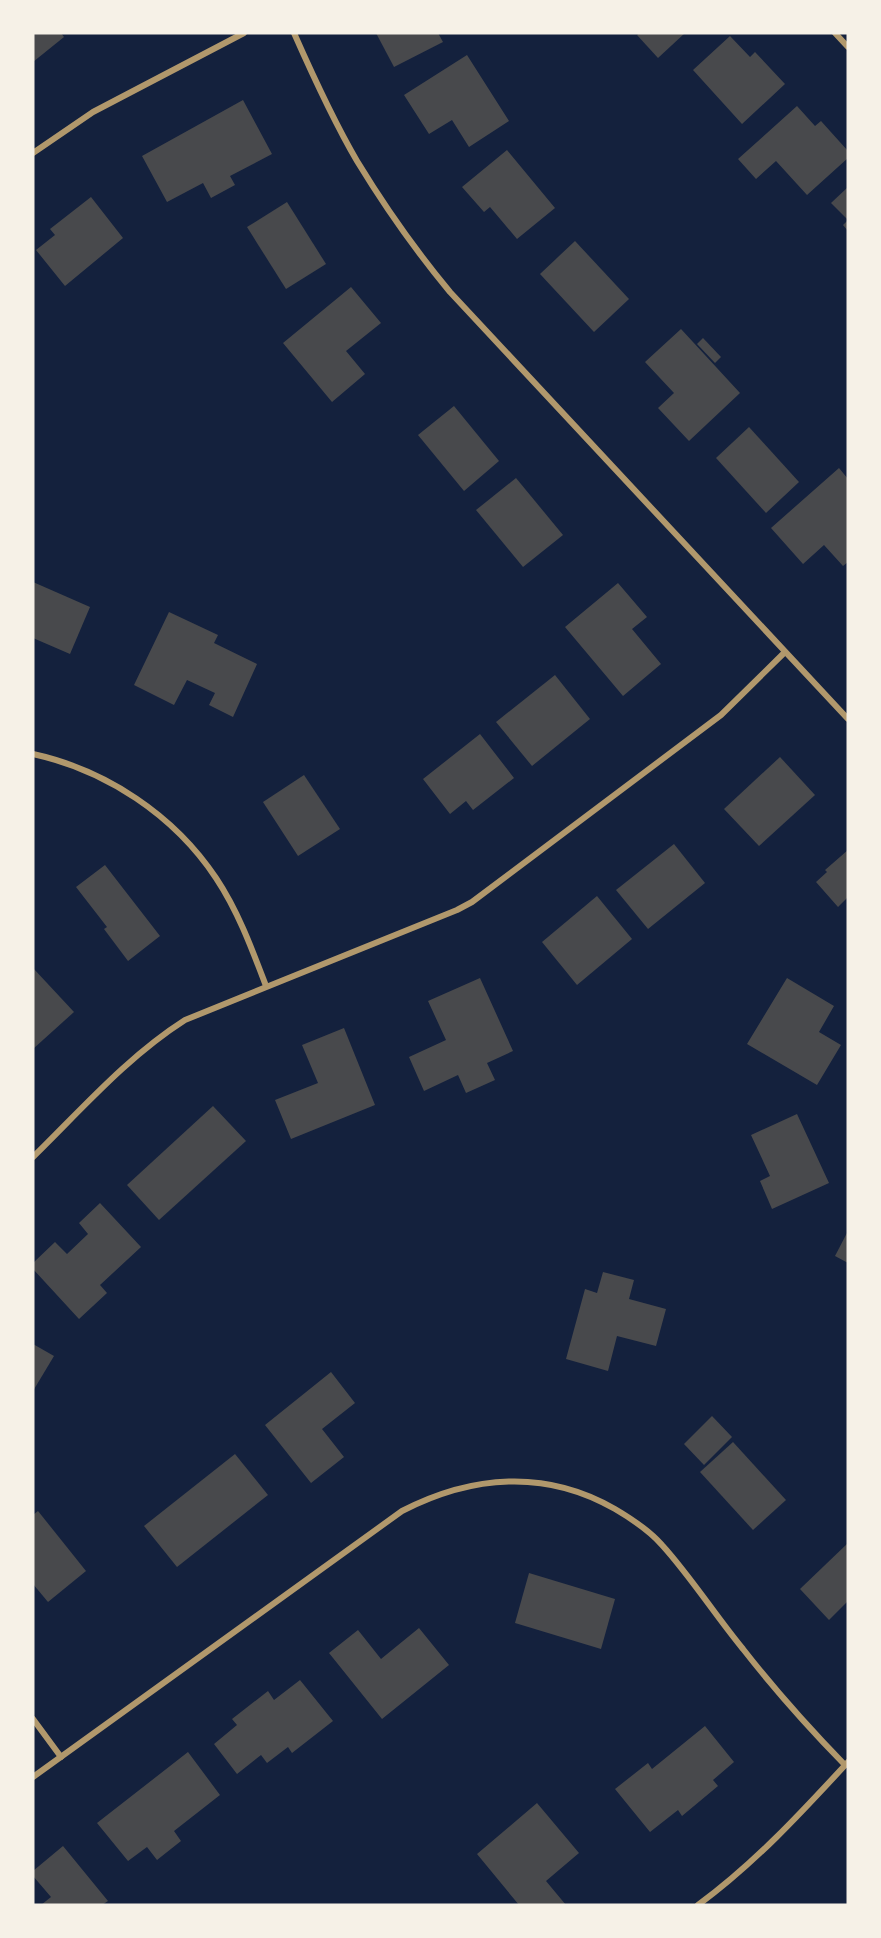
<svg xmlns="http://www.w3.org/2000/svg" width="881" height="1938" font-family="Rubik,sans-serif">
<rect width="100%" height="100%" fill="#14213d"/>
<g fill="#48494c">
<polygon points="33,33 61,33 64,37 33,62"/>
<polygon points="376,33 438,33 443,42 394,67"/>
<polygon points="640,33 685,33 658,58 637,35"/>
<polygon points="730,36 750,57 755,52 785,84 742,124 693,70"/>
<polygon points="467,55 509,121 469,147 452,120 429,134 404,95"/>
<polygon points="243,100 272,154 230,176 235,185 211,198 203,183 167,202 142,156"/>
<polygon points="797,106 815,126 821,121 848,151 848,158 807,195 776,161 756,179 738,159"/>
<polygon points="507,150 555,208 517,239 490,207 484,212 462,187"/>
<polygon points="848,187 848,231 843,225 848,220 831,203"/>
<polygon points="91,197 123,238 65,286 36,250 55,235 50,229"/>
<polygon points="287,202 326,264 286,289 247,227"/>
<polygon points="575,241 629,299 594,332 540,274"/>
<polygon points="351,287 381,323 346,351 365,374 332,402 283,343"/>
<polygon points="681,329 740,393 689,441 658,408 674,393 645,362"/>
<polygon points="703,338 721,357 715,363 697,344"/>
<polygon points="454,406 499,461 464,491 418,435"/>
<polygon points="749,427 799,482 766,513 716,458"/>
<polygon points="839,468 848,479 848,562 843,566 824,545 803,564 771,528"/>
<polygon points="516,478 563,535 523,567 476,510"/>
<polygon points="33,582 90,607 70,654 33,638"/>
<polygon points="618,583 647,617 632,629 661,664 623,696 565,627"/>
<polygon points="169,612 218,635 214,643 257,664 233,717 209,705 215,693 187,680 174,705 134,685"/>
<polygon points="555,675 590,719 532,766 496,722"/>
<polygon points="480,734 514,778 473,810 466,801 450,814 423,779"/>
<polygon points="780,757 815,795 759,846 724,809"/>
<polygon points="304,775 340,829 298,856 263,802"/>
<polygon points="674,844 705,883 648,929 616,890"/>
<polygon points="848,850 848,897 838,907 816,882 827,872 825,870"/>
<polygon points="105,865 160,936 128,961 104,929 107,927 76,887"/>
<polygon points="597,896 632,939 577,985 542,942"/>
<polygon points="33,968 74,1012 33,1049"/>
<polygon points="480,978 513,1051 487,1063 495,1080 466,1093 458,1075 424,1091 409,1057 446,1040 428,1001"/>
<polygon points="787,978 834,1006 819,1032 841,1045 817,1085 747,1044"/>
<polygon points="344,1028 375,1105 291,1139 275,1100 318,1083 302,1045"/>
<polygon points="213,1106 246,1141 159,1220 127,1185"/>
<polygon points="797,1114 829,1183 772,1209 760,1181 770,1176 751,1135"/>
<polygon points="100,1203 141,1247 100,1285 107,1293 79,1319 33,1269 33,1263 55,1242 67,1254 88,1234 79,1223"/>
<polygon points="848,1231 848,1263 835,1256"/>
<polygon points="603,1272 634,1280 629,1299 666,1309 656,1346 617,1336 608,1371 566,1359 585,1289 597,1293"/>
<polygon points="33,1344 54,1356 33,1391"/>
<polygon points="331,1372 355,1403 322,1429 344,1457 311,1483 265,1425"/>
<polygon points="712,1416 732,1437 704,1465 684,1444"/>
<polygon points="733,1442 786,1500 753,1530 700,1472"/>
<polygon points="235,1454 268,1495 177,1567 144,1526"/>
<polygon points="38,1511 86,1571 48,1602 33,1584 33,1515"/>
<polygon points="848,1543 848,1601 829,1620 800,1589"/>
<polygon points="529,1573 615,1599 601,1649 515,1623"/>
<polygon points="419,1628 449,1665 382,1719 329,1653 358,1630 381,1659"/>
<polygon points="300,1680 333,1721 292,1753 288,1747 267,1763 261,1755 237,1774 214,1744 237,1725 232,1719 268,1691 274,1700"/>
<polygon points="705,1726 734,1762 713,1780 718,1786 682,1816 678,1810 650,1832 615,1789 648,1763 652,1769"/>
<polygon points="188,1752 220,1795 174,1831 181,1841 157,1860 147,1847 128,1861 97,1823"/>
<polygon points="537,1803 579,1853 546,1881 566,1905 519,1905 477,1854"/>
<polygon points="63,1846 108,1901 102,1905 41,1905 51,1897 33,1876 33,1871"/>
</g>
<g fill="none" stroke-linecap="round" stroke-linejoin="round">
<g stroke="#b1986c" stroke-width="6">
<path d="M294,33C313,76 333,120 357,161C385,207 416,251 450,292L848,719"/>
<polyline points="835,33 848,47"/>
<polyline points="33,153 93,112 244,33"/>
<path d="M33,754C106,770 174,815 216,878C238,911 252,949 266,986"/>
<path d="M33,1157C82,1109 127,1057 185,1020L457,910L472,902L721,715L785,652"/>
<polyline points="33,1719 61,1757"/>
<path d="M33,1777L402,1511C472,1475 546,1469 615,1509C632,1519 649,1530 662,1545C691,1577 715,1615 743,1649C775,1690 809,1728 845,1765"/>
<path d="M698,1905C754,1864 801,1813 848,1762"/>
</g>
</g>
<rect width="881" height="1938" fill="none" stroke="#f6f1e7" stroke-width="69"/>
</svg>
